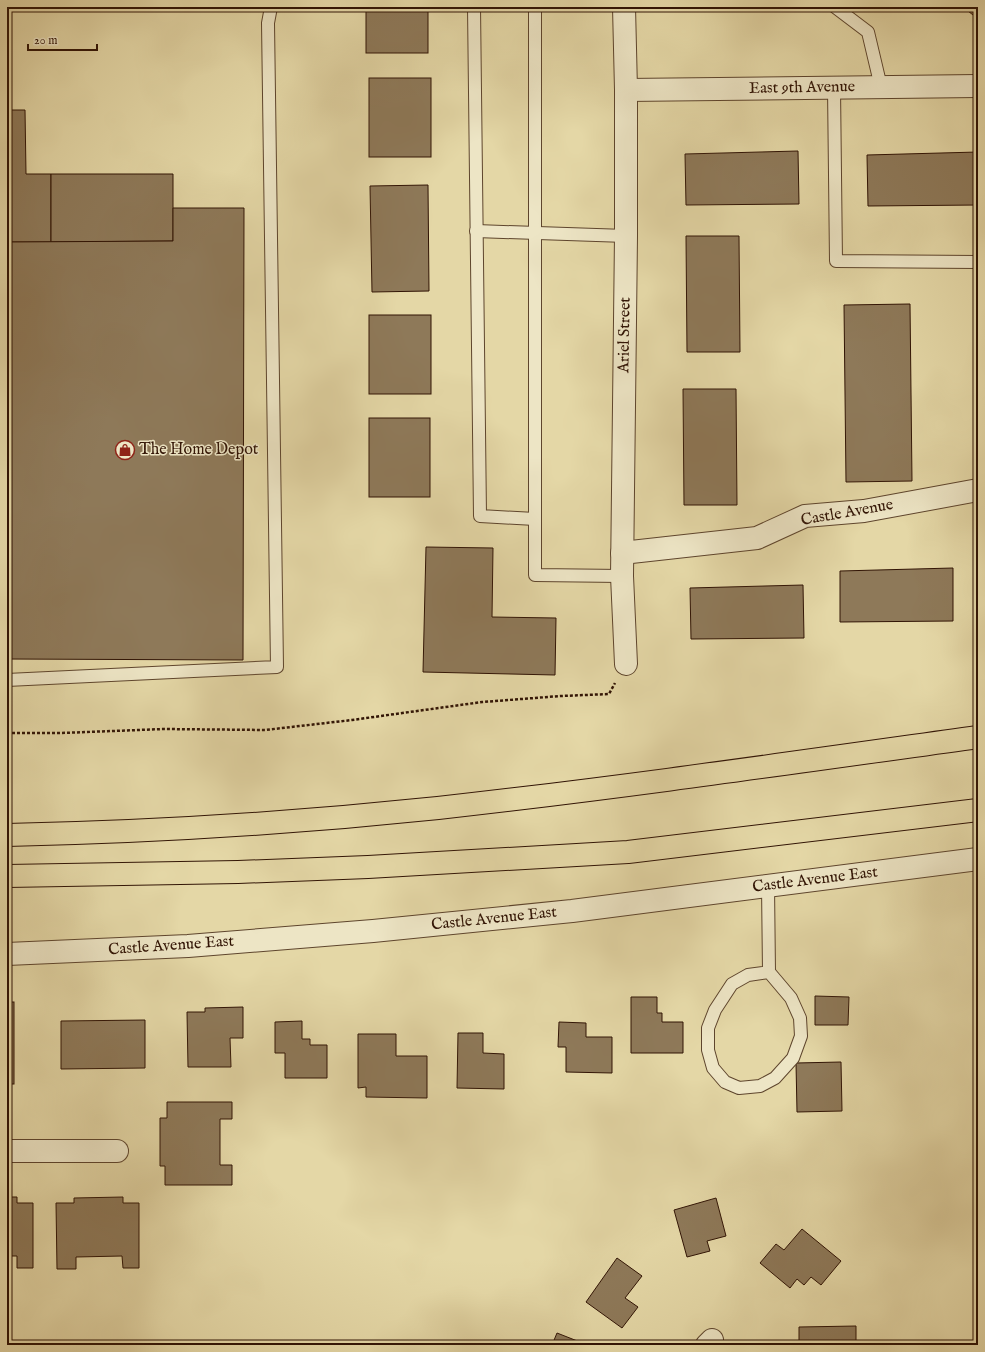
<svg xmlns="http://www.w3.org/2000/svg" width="985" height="1352" font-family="'IM FELL English',serif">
<rect width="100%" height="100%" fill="#e4d7a6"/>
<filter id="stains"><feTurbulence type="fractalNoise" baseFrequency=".005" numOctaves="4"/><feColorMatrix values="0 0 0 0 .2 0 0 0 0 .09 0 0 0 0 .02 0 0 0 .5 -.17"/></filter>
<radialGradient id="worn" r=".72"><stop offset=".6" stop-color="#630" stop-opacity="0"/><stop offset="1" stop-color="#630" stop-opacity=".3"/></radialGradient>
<g fill="#8e7959" stroke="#311405">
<rect x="366" y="7" width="62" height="46"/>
<polygon points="963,7 978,7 978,8 973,15"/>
<rect x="369" y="78" width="62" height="79"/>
<polygon points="7,110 25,110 26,174 51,174 51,242 7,242"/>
<polygon points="798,151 799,204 686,205 685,154"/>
<polygon points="978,152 978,205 868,206 867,155"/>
<polygon points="51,174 173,174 173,241 51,242"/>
<polygon points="428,185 429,291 372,292 370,186"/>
<polygon points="173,208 244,208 243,660 7,659 7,242 173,241"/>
<polygon points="686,236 739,236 740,352 687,352"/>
<polygon points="910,304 912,481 846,482 844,305"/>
<rect x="369" y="315" width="62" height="79"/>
<polygon points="683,389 736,389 737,505 684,505"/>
<rect x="369" y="418" width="61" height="79"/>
<polygon points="426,547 493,548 492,617 556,618 555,675 423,672"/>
<polygon points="953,568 953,621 840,622 840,571"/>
<polygon points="803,585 804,638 691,639 690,588"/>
<polygon points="815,996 849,997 848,1025 815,1025"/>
<polygon points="631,997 657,997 657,1013 662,1013 662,1022 683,1022 683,1053 631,1053"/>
<rect x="7" y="1002" width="7" height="82"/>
<polygon points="243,1007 243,1038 230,1038 231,1067 188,1067 187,1012 205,1012 205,1008"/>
<polygon points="145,1020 145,1068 61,1069 61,1021"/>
<polygon points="302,1021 302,1039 310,1039 310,1045 327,1045 327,1078 285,1078 285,1053 275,1053 275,1022"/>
<polygon points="559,1022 586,1023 586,1037 612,1037 612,1073 566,1072 566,1047 558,1047"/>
<polygon points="458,1033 483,1033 483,1053 504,1054 504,1089 457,1088"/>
<polygon points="358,1034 396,1034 396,1056 427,1056 427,1098 366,1097 366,1087 358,1088"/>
<polygon points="841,1062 842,1111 797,1112 796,1063"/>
<polygon points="167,1102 232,1102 232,1119 220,1119 220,1165 232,1165 232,1185 165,1185 165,1166 160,1166 160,1118 167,1118"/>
<polygon points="7,1197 17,1197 17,1203 33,1203 33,1268 17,1268 17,1256 7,1256"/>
<polygon points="123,1197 123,1203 139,1203 139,1268 123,1268 122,1256 76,1257 76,1269 57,1269 56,1203 74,1203 74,1198"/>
<polygon points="716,1198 726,1236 707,1241 710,1251 687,1257 674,1210"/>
<polygon points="802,1229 841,1261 821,1285 811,1277 804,1285 797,1279 790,1288 760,1263 776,1244 784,1250"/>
<polygon points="617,1258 642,1276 625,1298 638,1307 622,1328 586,1302"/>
<polygon points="856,1326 856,1345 799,1345 799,1327"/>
<polygon points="557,1333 585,1344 584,1345 552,1345"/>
</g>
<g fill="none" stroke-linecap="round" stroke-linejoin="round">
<defs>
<g id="service">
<polyline points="474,7 480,516 535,519"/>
<polyline points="535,7 535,575 622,576"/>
<polyline points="835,7 868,32 881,87"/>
<polyline points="834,88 836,261 978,262"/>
<polyline points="476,231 626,236"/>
<polyline points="7,680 277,667 268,23 271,7"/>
<polyline points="768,886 769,972 791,998 800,1018 801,1036 793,1058 775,1078 760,1086 739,1088 725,1082 713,1068 708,1050 708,1028 715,1010 732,984 748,975 769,972"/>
</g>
<g id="minor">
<polyline points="624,7 626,90 626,236 622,576 626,664"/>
<polyline points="626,90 978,86"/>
<polyline points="622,553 757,538 805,516 864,511 978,490"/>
<polyline points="7,1151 117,1151"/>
<polyline points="707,1345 712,1340"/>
</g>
<polyline id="tertiary" points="7,954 188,946 373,931 572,911 978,859"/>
<g id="motorway">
<path d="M7,835C151,832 295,823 438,808C618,788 798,762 978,737"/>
<polyline points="7,876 238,872 368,867 628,852 978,810"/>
</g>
</defs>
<use href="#service" stroke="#5e452d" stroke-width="14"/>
<use href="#minor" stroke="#5e452d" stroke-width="24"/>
<use href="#tertiary" stroke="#5e452d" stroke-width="24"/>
<use href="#motorway" stroke="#311405" stroke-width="24"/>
<polyline stroke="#311405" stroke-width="2.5" stroke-dasharray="3 2" stroke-linecap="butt" points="7,733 61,733 164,729 265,730 352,720 482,702 561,696 609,694 615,683"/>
<use href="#service" stroke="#ede5c5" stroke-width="12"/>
<use href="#minor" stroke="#ede5c5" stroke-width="22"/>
<use href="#tertiary" stroke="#ede5c5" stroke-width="22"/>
<use href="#motorway" stroke="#e4d7a6" stroke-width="22"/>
</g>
<defs>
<symbol id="shop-ring" viewBox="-11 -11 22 22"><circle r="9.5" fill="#ede5c5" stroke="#8f2418" stroke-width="1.5"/><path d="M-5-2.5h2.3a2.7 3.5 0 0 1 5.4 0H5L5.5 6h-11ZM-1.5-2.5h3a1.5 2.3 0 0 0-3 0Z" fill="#8f2418"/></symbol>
</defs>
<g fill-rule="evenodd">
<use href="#shop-ring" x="114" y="439" width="22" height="22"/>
</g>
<g text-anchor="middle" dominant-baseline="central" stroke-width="3" stroke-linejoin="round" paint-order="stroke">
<g font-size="16" fill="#311405" stroke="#ede5c5">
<text transform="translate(802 88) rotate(-1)">East 9th Avenue</text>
<text transform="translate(625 335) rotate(-89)">Ariel Street</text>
<text transform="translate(847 513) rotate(-10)">Castle Avenue</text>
<text transform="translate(815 880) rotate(-7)">Castle Avenue East</text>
<text transform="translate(494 919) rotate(-6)">Castle Avenue East</text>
<text transform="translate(171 946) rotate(-4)">Castle Avenue East</text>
</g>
<g font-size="16" fill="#311405" stroke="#ede5c5" text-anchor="start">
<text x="139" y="450">The Home Depot</text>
</g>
</g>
<rect width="985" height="1352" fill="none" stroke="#e4d7a6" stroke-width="24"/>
<rect x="8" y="8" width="969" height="1336" fill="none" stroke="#311405" stroke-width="2"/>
<rect x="12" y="12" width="961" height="1328" fill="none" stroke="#311405"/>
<path d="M28 44v6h69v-6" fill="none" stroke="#311405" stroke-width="2"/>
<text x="34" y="44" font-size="12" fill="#311405" stroke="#ede5c5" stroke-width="3" paint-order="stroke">20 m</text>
<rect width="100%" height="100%" filter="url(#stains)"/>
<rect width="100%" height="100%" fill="url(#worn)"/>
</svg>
